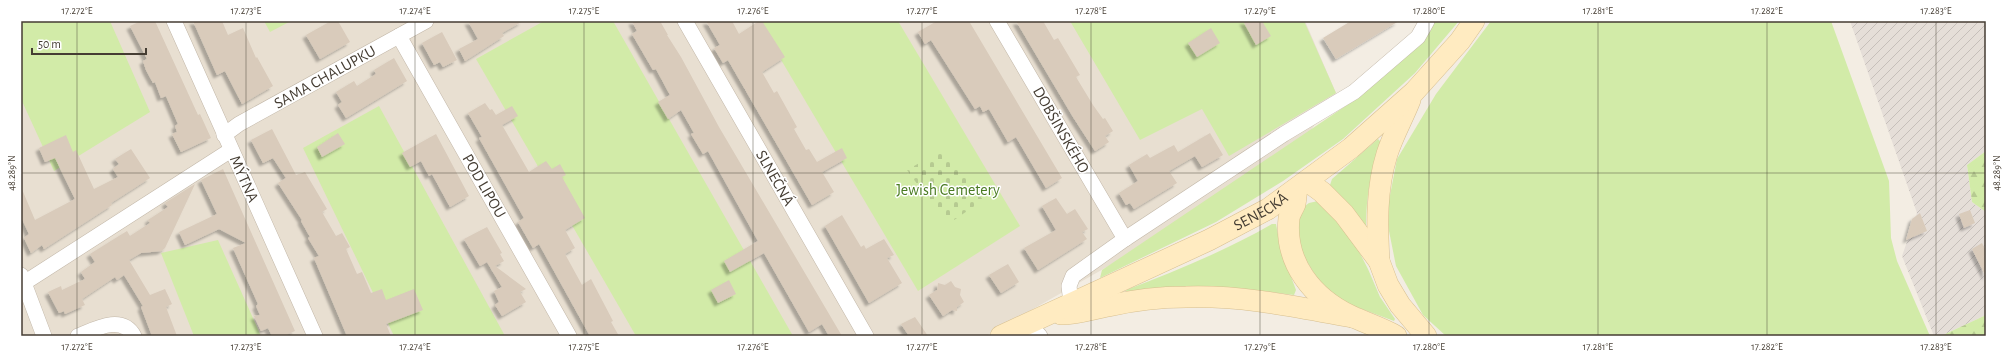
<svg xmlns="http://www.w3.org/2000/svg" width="2007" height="357" font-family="'Alegreya Sans',sans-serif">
<defs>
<pattern id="industrial-furrows" width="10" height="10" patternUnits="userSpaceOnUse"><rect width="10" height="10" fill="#e5ded8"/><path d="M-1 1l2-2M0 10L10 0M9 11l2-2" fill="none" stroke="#c6bfba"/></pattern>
<pattern id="forest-firs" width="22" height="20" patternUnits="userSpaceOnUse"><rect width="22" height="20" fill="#d2eba8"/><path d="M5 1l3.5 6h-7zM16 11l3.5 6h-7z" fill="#b6ca91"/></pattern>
<pattern id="cemetery-stones" width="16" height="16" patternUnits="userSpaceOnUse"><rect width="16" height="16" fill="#d2eba8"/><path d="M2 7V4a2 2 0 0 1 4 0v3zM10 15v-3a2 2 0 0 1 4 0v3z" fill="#b6ca91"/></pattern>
<filter id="shadow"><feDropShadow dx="-3.5" dy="3.5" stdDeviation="1" flood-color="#0004"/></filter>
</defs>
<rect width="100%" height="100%" fill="#f3ede3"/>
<polygon fill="#e8dfd1" points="21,21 1305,21 1336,93 1289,163 986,336 21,336"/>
<polygon fill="url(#industrial-furrows)" points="1850,21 1984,21 1986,27 1986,151 1967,165 1972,202 1986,212 1986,315 1941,336 1934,336 1902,256 1917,213"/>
<g fill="#d2eba8">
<polygon points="21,21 110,21 150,112 54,171 21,99"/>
<polygon points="264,21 291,21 270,32"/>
<polygon points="544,21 613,21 793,336 636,336 476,59"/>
<polygon points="758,21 898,21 1020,226 918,291"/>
<polygon points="1070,21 1304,21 1336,93 1229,156 1202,109 1140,140"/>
<polygon points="1430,21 1459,21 1415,73 1343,139 1283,181 1216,222 1100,278 1102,270 1356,99"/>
<polygon points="1491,21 1831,21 1889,181 1891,238 1897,261 1930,336 1446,336 1423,315 1396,266 1386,216 1397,159 1436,94"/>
<polygon points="379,106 505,336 394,336 303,148"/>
<path d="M1378,139L1381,142C1371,172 1366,194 1366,227L1354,210L1330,185L1332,179Z"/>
<polygon points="1318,201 1350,234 1368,269 1380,297 1395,319 1394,321 1343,302 1326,293 1297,245 1296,223 1302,208 1309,203"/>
<path d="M1272,224H1276L1281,250L1296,290L1294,295L1236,288L1187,289L1128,295L1126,290C1176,271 1225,251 1272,224Z"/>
<polygon points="218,240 261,336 194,336 161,253"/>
</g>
<g fill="url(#forest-firs)">
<polygon points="1986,151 1986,212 1972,202 1967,165"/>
<polygon points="1986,315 1986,336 1941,336"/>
</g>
<polygon fill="url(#cemetery-stones)" points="944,149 983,200 947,225 907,170"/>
<g fill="#d9cbbb" filter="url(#shadow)">
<polygon points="141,21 155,21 198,115 200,114 211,138 181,152 172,134 177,132 175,126 178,124 166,96 161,98 155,82 153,83 146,70 143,61 147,59 130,26"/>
<polygon points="193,21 222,21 228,35 243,28 256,58 257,57 273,86 242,104 225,71 217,75"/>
<polygon points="331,21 338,21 350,42 320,59 306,35"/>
<polygon points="468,21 523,21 502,33 504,36 465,61 459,49 478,39"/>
<polygon points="632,21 660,21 668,35 667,35 681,57 719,127 842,336 829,336 822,324 809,332 764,253 730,272 724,261 758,241 708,151 703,154 691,134 694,133 681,110 668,119 658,102 670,95 656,69 653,70 632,34 637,31"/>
<polygon points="706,21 732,21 739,34 759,21 762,21 785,57 762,72 774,93 777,91 797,127 794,129 806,150 809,149 817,162 842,148 847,158 822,172 834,192 812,205 728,60 723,63 714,48 720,45"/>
<polygon points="937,21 969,21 1062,178 1046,188 1016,137 1008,142 989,109 983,112 980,106 975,109 931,40 925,44 918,32"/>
<polygon points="1016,21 1043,21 1054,40 1058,38 1080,75 1076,77 1093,105 1103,119 1105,118 1113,131 1105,136 1109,142 1095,151 1073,117"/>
<polygon points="1243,21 1262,21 1271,36 1256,45"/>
<polygon points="1351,21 1399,21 1336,59 1323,38"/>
<polygon points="1211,28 1220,43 1197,57 1188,43"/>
<polygon points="442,32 457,60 443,67 440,62 434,65 422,43"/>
<polygon points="394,58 407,81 346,118 338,105 342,102 336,92 354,81 357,86 376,74 374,70"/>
<polygon points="485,103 490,110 492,109 496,115 512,106 518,116 502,125 529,172 546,161 552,169 560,164 566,175 562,177 585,218 565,230 575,248 565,254 582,285 591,279 613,321 611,322 619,336 590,336 539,244 533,248 518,222 524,218 479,138 482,137 468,113"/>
<polygon points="272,129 296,175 305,172 327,209 322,212 336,236 342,233 350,247 346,249 357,274 362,272 371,293 382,289 386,300 414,289 423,310 386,324 391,336 347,336 314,258 319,256 308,238 310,237 301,221 302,220 278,183 286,178 273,158 263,163 251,140"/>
<polygon points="338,133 345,144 322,157 317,147"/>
<polygon points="1210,133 1223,155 1202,167 1195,156 1169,171 1177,183 1134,209 1130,203 1126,205 1119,193 1138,181 1129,165 1147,154 1150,158 1174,145 1178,152"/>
<polygon points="436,134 469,196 450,207 432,174 429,176 421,161 410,167 402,153"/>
<polygon points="66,135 73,152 76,150 94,189 118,177 113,169 119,164 115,159 131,149 150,178 111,203 112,205 44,249 42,245 31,253 24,238 29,234 21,217 21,187 35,220 75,199 55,158 45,162 39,148"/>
<polygon points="223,169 295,331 284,336 272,336 268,328 261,331 254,316 260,315 256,306 258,304 233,248 246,243 219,229 185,245 179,232 217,214 201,180"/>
<polygon points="195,184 165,248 161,251 141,253 129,260 150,295 165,289 172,304 166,307 177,336 152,336 141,307 143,306 124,275 117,280 115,277 82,299 85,305 65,314 64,311 59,313 48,292 61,286 62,290 85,279 81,272 95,262 90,254 127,231 130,236 150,223 148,220 168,207 165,203"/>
<polygon points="1056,198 1067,214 1075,209 1088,229 1082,232 1087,239 1038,270 1024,248 1056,230 1042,206"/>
<polygon points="1970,210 1975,223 1964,228 1959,214"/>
<polygon points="1920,213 1927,231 1906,240 1912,219"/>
<polygon points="842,215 861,247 864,245 866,249 884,239 894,255 887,258 902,283 869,303 825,226"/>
<polygon points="487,227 502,253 500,254 504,261 495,266 526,289 520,292 526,302 502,316 495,305 499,302 494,291 502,287 487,262 480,266 464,239"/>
<polygon points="1982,243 1986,251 1986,277 1972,249"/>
<polygon points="1008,264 1019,282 1001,293 989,275"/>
<polygon points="729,280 736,294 718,303 711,290"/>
<polygon points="951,281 955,287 961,289 960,295 964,302 957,307 957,311 952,310 943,316 929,295 937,290 938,283 945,285"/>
<polygon points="915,317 928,336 909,336 901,324"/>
</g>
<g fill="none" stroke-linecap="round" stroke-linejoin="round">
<defs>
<g id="street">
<polyline points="174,21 315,336"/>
<polyline points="685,21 866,336"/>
<polyline points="997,21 1125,239"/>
<polyline points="399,36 569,336"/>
<polyline points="224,135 239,124 426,21"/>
<polyline points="21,275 44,336"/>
<polyline points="24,283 231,150"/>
<polyline points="1071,303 1069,286 1073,276 1125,239 1284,134 1354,92 1418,37 1427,21"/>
<polyline points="1028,323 1040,336"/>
<path d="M78,336C95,329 122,314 134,336"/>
</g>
<g id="secondary">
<polyline points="1307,181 1322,192 1344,214 1379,261 1388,285 1400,305 1426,336"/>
<path d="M1297,189C1296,194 1296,199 1295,204C1293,209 1290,213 1289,218C1284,263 1313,298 1351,316C1366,323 1382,328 1396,336"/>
<path d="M1379,261C1377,225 1376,189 1387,154C1393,135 1403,118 1410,100"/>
<path d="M1061,314C1078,314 1092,309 1108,306C1134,300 1161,297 1186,297C1242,295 1297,307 1352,317"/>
<path id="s1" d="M1001,336L1209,240L1268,209L1351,148L1414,92L1460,41L1474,21"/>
</g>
</defs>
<use href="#street" stroke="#c2b7a8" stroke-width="16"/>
<use href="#secondary" stroke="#d7bf8f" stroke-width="22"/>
<use href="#street" stroke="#fff" stroke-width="15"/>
<use href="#secondary" stroke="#ffebc1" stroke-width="21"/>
</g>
<path fill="none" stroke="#453d33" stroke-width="1" stroke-opacity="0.45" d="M77,21V336M246,21V336M415,21V336M584,21V336M753,21V336M922,21V336M1091,21V336M1260,21V336M1429,21V336M1598,21V336M1767,21V336M1936,21V336M21,173H1986"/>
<g text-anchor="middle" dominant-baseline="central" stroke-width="3" stroke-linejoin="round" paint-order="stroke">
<g font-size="16" fill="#453d33" stroke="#fff">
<text transform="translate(325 77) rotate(-29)">SAMA CHALUPKU</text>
<text transform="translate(1061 130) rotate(60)">DOBŠINSKÉHO</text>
<text transform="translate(775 178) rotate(60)">SLNEČNÁ</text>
<text transform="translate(244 179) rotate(66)">MÝTNA</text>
<text transform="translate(484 186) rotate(60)">POD LIPOU</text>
<text stroke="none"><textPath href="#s1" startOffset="288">SENECKÁ</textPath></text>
</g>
<g font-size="16" fill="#4a7b22" stroke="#fff">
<text x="948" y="190">Jewish Cemetery</text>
</g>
</g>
<rect width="2007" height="357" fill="none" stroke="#ffffff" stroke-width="44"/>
<path d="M32 48v6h114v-6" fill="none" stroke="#453d33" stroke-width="2"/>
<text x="38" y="48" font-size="12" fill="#453d33" stroke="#ffffff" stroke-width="3" paint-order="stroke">50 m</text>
<rect x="22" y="22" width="1963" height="313" fill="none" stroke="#453d33" stroke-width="1.5"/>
<g font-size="10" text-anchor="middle" fill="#453d33">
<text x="77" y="14">17.272°E</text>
<text x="246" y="14">17.273°E</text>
<text x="415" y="14">17.274°E</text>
<text x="584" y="14">17.275°E</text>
<text x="753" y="14">17.276°E</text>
<text x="922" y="14">17.277°E</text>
<text x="1091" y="14">17.278°E</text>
<text x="1260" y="14">17.279°E</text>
<text x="1429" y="14">17.280°E</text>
<text x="1598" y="14">17.281°E</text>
<text x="1767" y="14">17.282°E</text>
<text x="1936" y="14">17.283°E</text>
<text transform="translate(11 173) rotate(-90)" y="4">48.289°N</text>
<text transform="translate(1996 173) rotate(-90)" y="4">48.289°N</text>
<text x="77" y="350">17.272°E</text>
<text x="246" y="350">17.273°E</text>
<text x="415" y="350">17.274°E</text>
<text x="584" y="350">17.275°E</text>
<text x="753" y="350">17.276°E</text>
<text x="922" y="350">17.277°E</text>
<text x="1091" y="350">17.278°E</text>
<text x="1260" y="350">17.279°E</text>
<text x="1429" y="350">17.280°E</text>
<text x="1598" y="350">17.281°E</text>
<text x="1767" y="350">17.282°E</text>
<text x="1936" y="350">17.283°E</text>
</g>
</svg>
